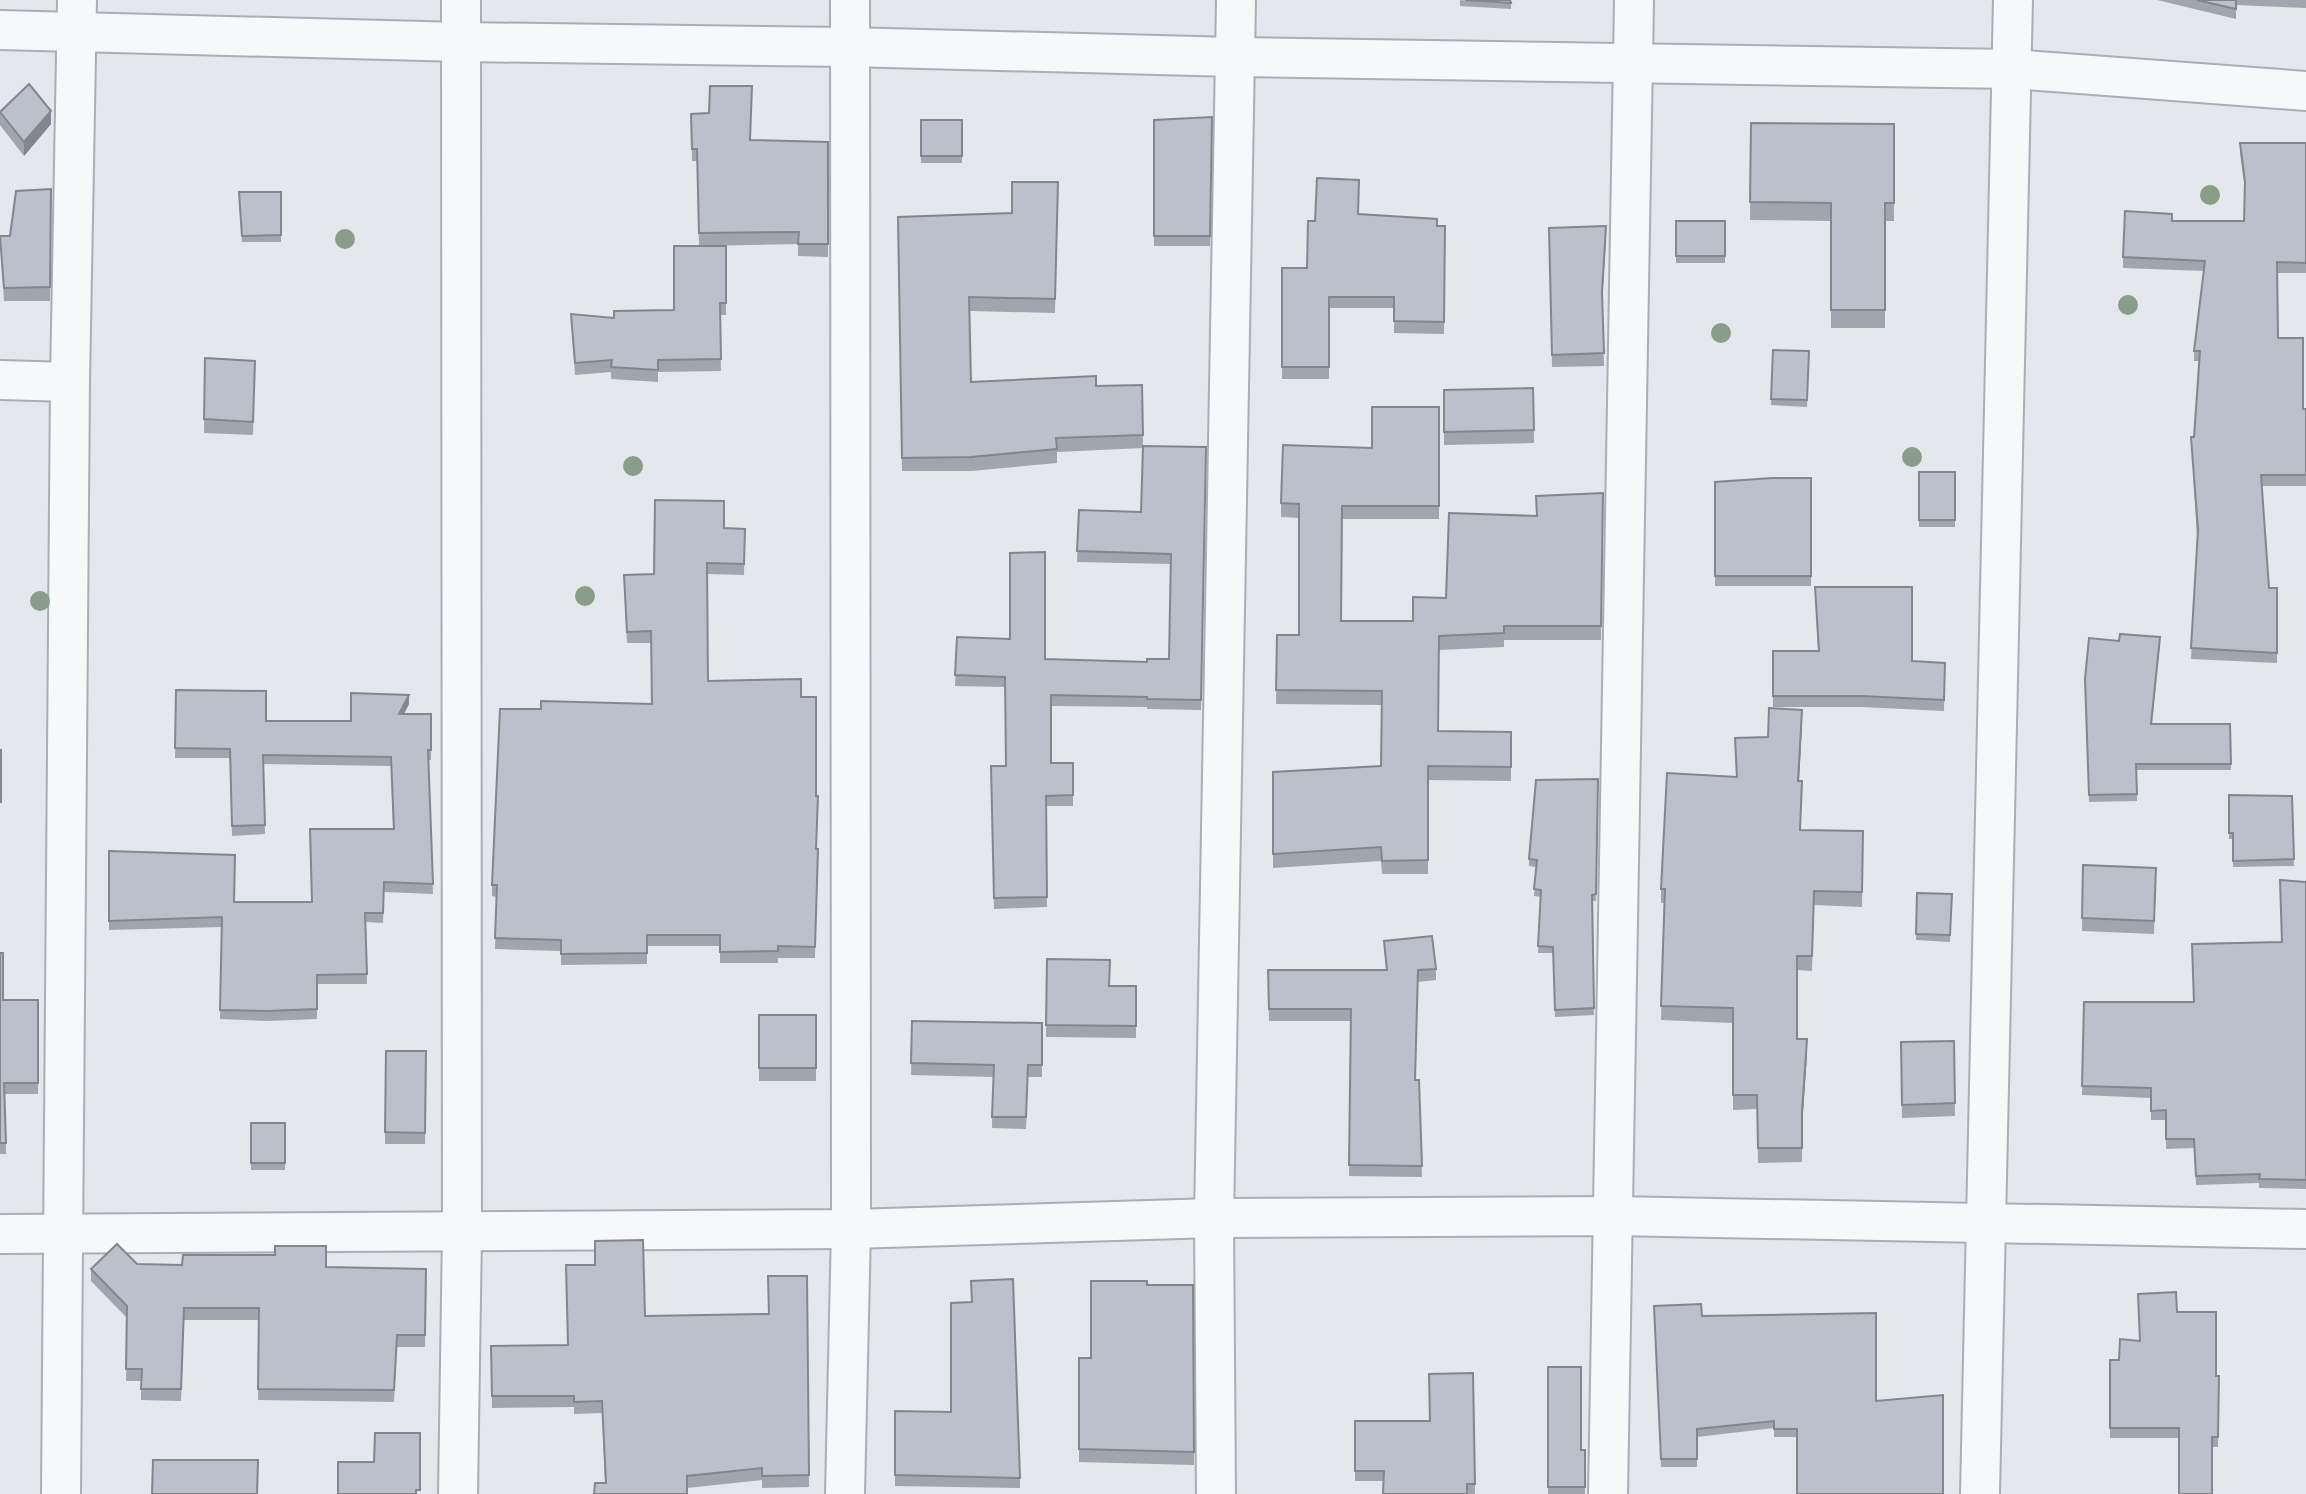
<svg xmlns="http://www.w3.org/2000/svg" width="2306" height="1494" font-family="'Varela Round',sans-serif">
<rect width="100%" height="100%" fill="#e4e7ec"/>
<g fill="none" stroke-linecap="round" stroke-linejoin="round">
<defs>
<g id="street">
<polyline points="0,30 461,42 849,47 1234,57 2012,69 2306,91"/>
<polyline points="0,380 70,382"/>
<polyline points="0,1234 851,1229 1214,1218 1613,1216 2306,1229"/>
<polyline points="61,1494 70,382 77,0"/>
<polyline points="458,1494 462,1232 461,0"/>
<polyline points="845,1494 851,1229 850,0"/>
<polyline points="1216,1494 1214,1218 1236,0"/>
<polyline points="1608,1494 1634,0"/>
<polyline points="1980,1494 2013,0"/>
</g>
</defs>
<use href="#street" stroke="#a9aeb7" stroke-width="42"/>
<use href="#street" stroke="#f7f8fa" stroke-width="38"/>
</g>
<g fill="#899d89">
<circle cx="2210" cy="195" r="10"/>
<circle cx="345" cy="239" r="10"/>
<circle cx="2128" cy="305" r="10"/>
<circle cx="1721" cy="333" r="10"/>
<circle cx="1912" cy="457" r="10"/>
<circle cx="633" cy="466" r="10"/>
<circle cx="585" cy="596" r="10"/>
<circle cx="40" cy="601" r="10"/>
</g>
<g fill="#a1a5ae">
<polygon points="1460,0 1511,3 1511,9 1460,6"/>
<polygon points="2157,0 2306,0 2306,8 2236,5 2236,19"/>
<polygon points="0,112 51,124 24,156 0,125"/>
<polygon points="691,114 751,140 828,142 828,257 798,256 798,244 699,246 697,161 692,161"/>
<polygon points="1212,117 1210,246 1154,246 1154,120"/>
<rect x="921" y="120" width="41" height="43"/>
<polygon points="1751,123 1894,124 1894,221 1885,221 1885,328 1831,328 1831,221 1750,220"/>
<polygon points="2240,143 2306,143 2306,273 2277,273 2278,338 2303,409 2306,409 2306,486 2261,486 2269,588 2277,588 2277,663 2191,659 2197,536 2191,437 2194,437 2199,361 2194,361 2194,351 2204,271 2123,268 2123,257 2172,221 2244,221 2245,190 2240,153"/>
<polygon points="1058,182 1055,313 970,311 971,382 1096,386 1142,385 1143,446 1206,447 1201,710 1147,709 1147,707 1051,706 1051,763 1073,763 1073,806 1046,806 1047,907 994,909 991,766 1006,766 1005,687 955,686 957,637 1045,659 1147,662 1169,659 1171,564 1077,562 1079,510 1141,512 1143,448 1057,452 1057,463 971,471 902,471 898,217 1012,213"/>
<polygon points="51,189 50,301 4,301 0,236 10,236"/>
<polygon points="281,192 281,242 242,242 239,199"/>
<polygon points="1358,214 1445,226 1444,334 1394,333 1394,308 1329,308 1329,379 1282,379 1282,268 1307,268 1315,221"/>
<rect x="1676" y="221" width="49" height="42"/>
<polygon points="1549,228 1606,238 1602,300 1604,366 1552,367"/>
<polygon points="726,246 726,315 720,315 721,371 658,372 658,382 611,379 611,372 575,375 571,314 614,318 674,310"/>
<polygon points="1773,350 1809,351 1807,407 1771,405"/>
<polygon points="205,358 255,361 253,435 204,433"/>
<polygon points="1444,390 1534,430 1534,443 1444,445"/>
<polygon points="1439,407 1439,519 1342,519 1341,621 1413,621 1446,598 1537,516 1603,493 1601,640 1504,640 1504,647 1439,650 1439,731 1511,732 1511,781 1428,780 1428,874 1382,874 1381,861 1273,868 1273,772 1381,766 1382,705 1276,704 1277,635 1299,635 1299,518 1281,517 1281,503"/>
<rect x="1919" y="472" width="36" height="55"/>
<polygon points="1811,478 1811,586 1715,586 1715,482"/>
<polygon points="724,528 745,529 744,575 707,574 708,681 801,697 816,796 817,849 815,958 778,958 778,963 720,963 720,946 647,946 647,964 561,965 561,951 495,949 497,897 492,896 492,885 541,709 652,704 651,643 627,643 624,575 654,574"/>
<polygon points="1815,587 1912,661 1945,663 1944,711 1862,707 1773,707 1773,651 1818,651"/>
<polygon points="2160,644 2152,724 2230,724 2231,770 2137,770 2137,801 2089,802 2085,679"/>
<polygon points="176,690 266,721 351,721 409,704 404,714 431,714 431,760 428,760 433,894 384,892 383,923 366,922 367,984 317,984 317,1019 267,1021 220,1019 222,927 109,930 109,851 234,902 312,902 393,829 391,766 263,764 265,834 232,836 230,758 175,758"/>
<polygon points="1802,725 1799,781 1802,796 1800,830 1863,846 1862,907 1814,905 1812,971 1797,970 1797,1039 1807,1054 1802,1124 1802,1162 1758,1163 1757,1109 1733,1110 1733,1023 1661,1020 1664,903 1661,903 1661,889 1736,777 1735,738 1768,737"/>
<polygon points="1598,779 1596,901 1592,901 1594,1015 1555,1017 1553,953 1538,953 1541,897 1534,896 1536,867 1529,866 1529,859"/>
<polygon points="2229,795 2292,796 2294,866 2233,867 2233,839 2229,839"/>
<polygon points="2083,865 2156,881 2154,934 2082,931"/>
<polygon points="2306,882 2306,1189 2259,1188 2259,1183 2196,1185 2194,1148 2166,1149 2166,1120 2151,1120 2151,1098 2082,1095 2084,1002 2194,1002 2281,942"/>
<polygon points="1917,893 1952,894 1950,942 1916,940"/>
<polygon points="1384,941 1436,969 1436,980 1418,982 1415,1080 1419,1080 1422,1177 1349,1176 1351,1021 1269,1021 1268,970 1386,970"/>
<polygon points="0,953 3,1000 38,1000 38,1094 5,1094 6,1154 0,1154"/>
<polygon points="1047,959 1110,986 1136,986 1136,1038 1046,1037"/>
<rect x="759" y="1015" width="57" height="66"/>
<polygon points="912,1021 1042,1023 1042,1077 1028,1077 1026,1129 992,1128 993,1077 911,1075"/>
<polygon points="1954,1041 1955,1116 1902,1118 1901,1042"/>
<polygon points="386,1051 426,1051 425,1144 385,1144"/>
<rect x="251" y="1123" width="34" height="47"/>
<polygon points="137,1264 426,1269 425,1347 397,1347 394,1402 258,1400 258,1320 184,1320 181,1401 141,1400 141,1381 126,1381 127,1318 91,1281 91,1269"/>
<polygon points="807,1276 809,1487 762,1488 762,1480 687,1488 605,1483 602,1413 574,1414 574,1407 492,1408 491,1346 567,1345 645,1316 769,1314"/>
<polygon points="971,1281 1020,1478 1020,1488 895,1486 895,1411 951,1412 971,1302"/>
<polygon points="1147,1285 1193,1285 1194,1465 1079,1462 1079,1358 1091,1358"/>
<polygon points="1654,1306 1702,1316 1876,1313 1797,1437 1774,1437 1774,1428 1697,1437 1697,1467 1661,1467"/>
<polygon points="2177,1312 2216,1376 2219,1376 2218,1447 2212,1447 2179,1438 2110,1438 2110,1360 2119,1360 2140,1341"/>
<polygon points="1548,1367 1581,1450 1585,1450 1585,1494 1548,1494"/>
<polygon points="1473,1373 1475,1494 1467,1494 1383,1481 1355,1481 1355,1421 1430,1421"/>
</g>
<g fill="#83868d">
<polygon points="51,111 51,124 24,156 24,142"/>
<polygon points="1606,226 1606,238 1602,304 1602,292"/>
<polygon points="409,695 409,704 399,723 399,714"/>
<polygon points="1802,710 1802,725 1798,795 1798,781"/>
<polygon points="1807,1039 1807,1054 1802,1127 1802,1112"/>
</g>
<g fill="#bbc0ca" stroke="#83868d" stroke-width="2">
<polygon points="1465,0 1510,0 1511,3"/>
<polygon points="2197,0 2236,0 2236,9"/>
<polygon points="29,84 51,111 24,142 0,112"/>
<polygon points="710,86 752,86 750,140 828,142 828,244 798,244 799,232 699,233 697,149 692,149 691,114 709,113"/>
<polygon points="1212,117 1210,236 1154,236 1154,120"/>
<rect x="921" y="120" width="41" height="36"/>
<polygon points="1751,123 1894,124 1894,203 1885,203 1885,310 1831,310 1831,203 1750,202"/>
<polygon points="2240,143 2306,143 2306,263 2277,262 2278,338 2303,338 2303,409 2306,409 2306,475 2261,475 2269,588 2277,588 2277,653 2191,648 2198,530 2191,437 2194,437 2200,351 2194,351 2205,261 2123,257 2125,211 2172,214 2172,221 2244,221 2245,181"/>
<polygon points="1317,178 1359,180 1358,214 1437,219 1437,226 1445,226 1444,322 1394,321 1394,297 1329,297 1329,367 1282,367 1282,268 1307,268 1308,221 1315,221"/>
<polygon points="1012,182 1058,182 1055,299 969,297 971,382 1096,376 1096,386 1142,385 1143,435 1056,438 1057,449 971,457 902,458 898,217 1012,213"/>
<polygon points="51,189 50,287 4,288 0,236 10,236 16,191"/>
<polygon points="239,192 281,192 281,235 242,236"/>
<rect x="1676" y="221" width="49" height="35"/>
<polygon points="1606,226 1602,292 1604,353 1552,355 1549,228"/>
<polygon points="674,246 726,246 726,303 720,303 721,359 658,360 658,370 611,367 612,360 575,363 571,314 614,318 614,311 674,310"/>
<polygon points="1773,350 1809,351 1807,400 1771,399"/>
<polygon points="205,358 255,361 253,422 204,419"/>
<polygon points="1533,388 1534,430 1444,432 1444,390"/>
<polygon points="1372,407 1439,407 1439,506 1342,506 1341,621 1413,621 1413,597 1446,598 1449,513 1537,516 1536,496 1603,493 1601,626 1504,626 1504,633 1439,636 1438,731 1511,732 1511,767 1428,766 1428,860 1382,861 1381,847 1273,854 1273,772 1381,766 1382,691 1276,690 1277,635 1299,635 1299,504 1281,503 1283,445 1372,448"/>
<polygon points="1143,446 1206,447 1201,700 1147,699 1147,697 1051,695 1051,763 1073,763 1073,795 1046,796 1047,897 994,898 991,766 1006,766 1005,677 955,675 957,637 1010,639 1010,553 1045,552 1045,659 1147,662 1147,659 1169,659 1171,554 1077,551 1079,510 1141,512"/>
<rect x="1919" y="472" width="36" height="48"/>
<polygon points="1772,478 1811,478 1811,576 1715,576 1715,482"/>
<polygon points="655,500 724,501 724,528 745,529 744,564 707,563 708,681 801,679 801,697 816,697 816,796 818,796 816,849 818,849 815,947 778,946 778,951 720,952 720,935 647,935 647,953 561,954 561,940 495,938 497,885 492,885 500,709 541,709 541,701 652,704 651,631 627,632 624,575 654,574"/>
<polygon points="1815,587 1912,587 1912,661 1945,663 1944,700 1862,696 1773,696 1773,651 1819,651"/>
<polygon points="2120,634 2160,637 2151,724 2230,724 2231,764 2136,764 2137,794 2089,795 2085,679 2089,638 2119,641"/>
<polygon points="176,690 266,691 266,721 351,721 351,693 409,695 399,714 431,714 431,750 428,750 433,884 384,882 383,913 365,913 367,974 317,975 317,1009 267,1011 220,1010 222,917 109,921 109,851 235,855 234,902 312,902 310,829 394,829 391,757 263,755 265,825 232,826 230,749 175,748"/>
<polygon points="1769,708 1802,710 1798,781 1802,781 1800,830 1863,831 1862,892 1814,891 1812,956 1797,956 1797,1039 1807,1039 1802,1112 1802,1148 1758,1148 1757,1095 1733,1095 1733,1008 1661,1006 1665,889 1661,889 1667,773 1737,777 1735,738 1768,737"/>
<rect x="0" y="750" width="1" height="52"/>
<polygon points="1598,779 1596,894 1592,895 1594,1008 1555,1010 1553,947 1538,946 1541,890 1534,889 1537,860 1529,859 1536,780"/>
<polygon points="2229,795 2292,796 2294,859 2233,861 2233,833 2229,833"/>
<polygon points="2083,865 2156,868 2154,921 2082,918"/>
<polygon points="2280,880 2306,882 2306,1180 2259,1179 2260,1174 2196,1176 2194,1139 2166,1139 2166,1110 2151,1111 2151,1088 2082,1086 2084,1002 2194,1002 2192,944 2282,942"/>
<polygon points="1917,893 1952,894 1950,935 1916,934"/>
<polygon points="1432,936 1436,969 1418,970 1415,1080 1419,1080 1422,1166 1349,1165 1351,1009 1269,1009 1268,970 1387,970 1384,941"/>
<polygon points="0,953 3,953 3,1000 38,1000 38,1083 4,1083 6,1143 0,1143"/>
<polygon points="1047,959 1110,960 1109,986 1136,986 1136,1026 1046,1025"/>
<rect x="759" y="1015" width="57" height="53"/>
<polygon points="912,1021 1042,1023 1042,1065 1028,1065 1026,1117 992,1117 994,1065 911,1063"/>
<polygon points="1954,1041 1955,1103 1902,1105 1901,1042"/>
<polygon points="386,1051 426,1051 425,1133 385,1132"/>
<rect x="251" y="1123" width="34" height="40"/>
<polygon points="643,1240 645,1316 769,1314 768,1276 807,1276 809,1475 762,1476 762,1468 687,1476 687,1494 594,1494 595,1483 606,1483 602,1401 574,1402 574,1396 492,1396 491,1346 568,1345 566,1265 595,1265 595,1241"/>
<polygon points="117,1244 137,1264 182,1265 183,1255 275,1255 275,1246 326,1246 326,1267 426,1269 425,1335 397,1335 394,1390 258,1389 259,1308 184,1308 181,1389 141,1389 142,1369 126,1369 127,1306 91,1269"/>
<polygon points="1013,1279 1020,1478 895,1475 895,1411 951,1412 951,1303 972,1302 971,1281"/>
<polygon points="1091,1281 1147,1281 1147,1285 1193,1285 1194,1452 1079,1449 1079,1358 1091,1358"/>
<polygon points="2176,1292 2177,1312 2216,1312 2216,1376 2219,1376 2218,1437 2212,1437 2212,1494 2179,1494 2179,1428 2110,1428 2110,1360 2119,1360 2120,1339 2140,1341 2138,1294"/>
<polygon points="1701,1304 1702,1316 1876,1313 1876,1401 1943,1395 1943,1494 1797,1494 1797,1429 1774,1429 1774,1421 1697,1429 1697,1459 1661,1459 1654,1306"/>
<polygon points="1548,1367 1581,1367 1581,1450 1585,1450 1585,1487 1548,1487"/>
<polygon points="1473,1373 1475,1484 1467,1484 1467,1494 1383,1494 1384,1471 1355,1471 1355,1421 1430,1421 1429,1374"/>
<polygon points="375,1433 420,1433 420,1490 416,1490 416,1494 338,1494 338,1462 374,1462"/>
<polygon points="153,1460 258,1460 257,1494 152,1494"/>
</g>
</svg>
